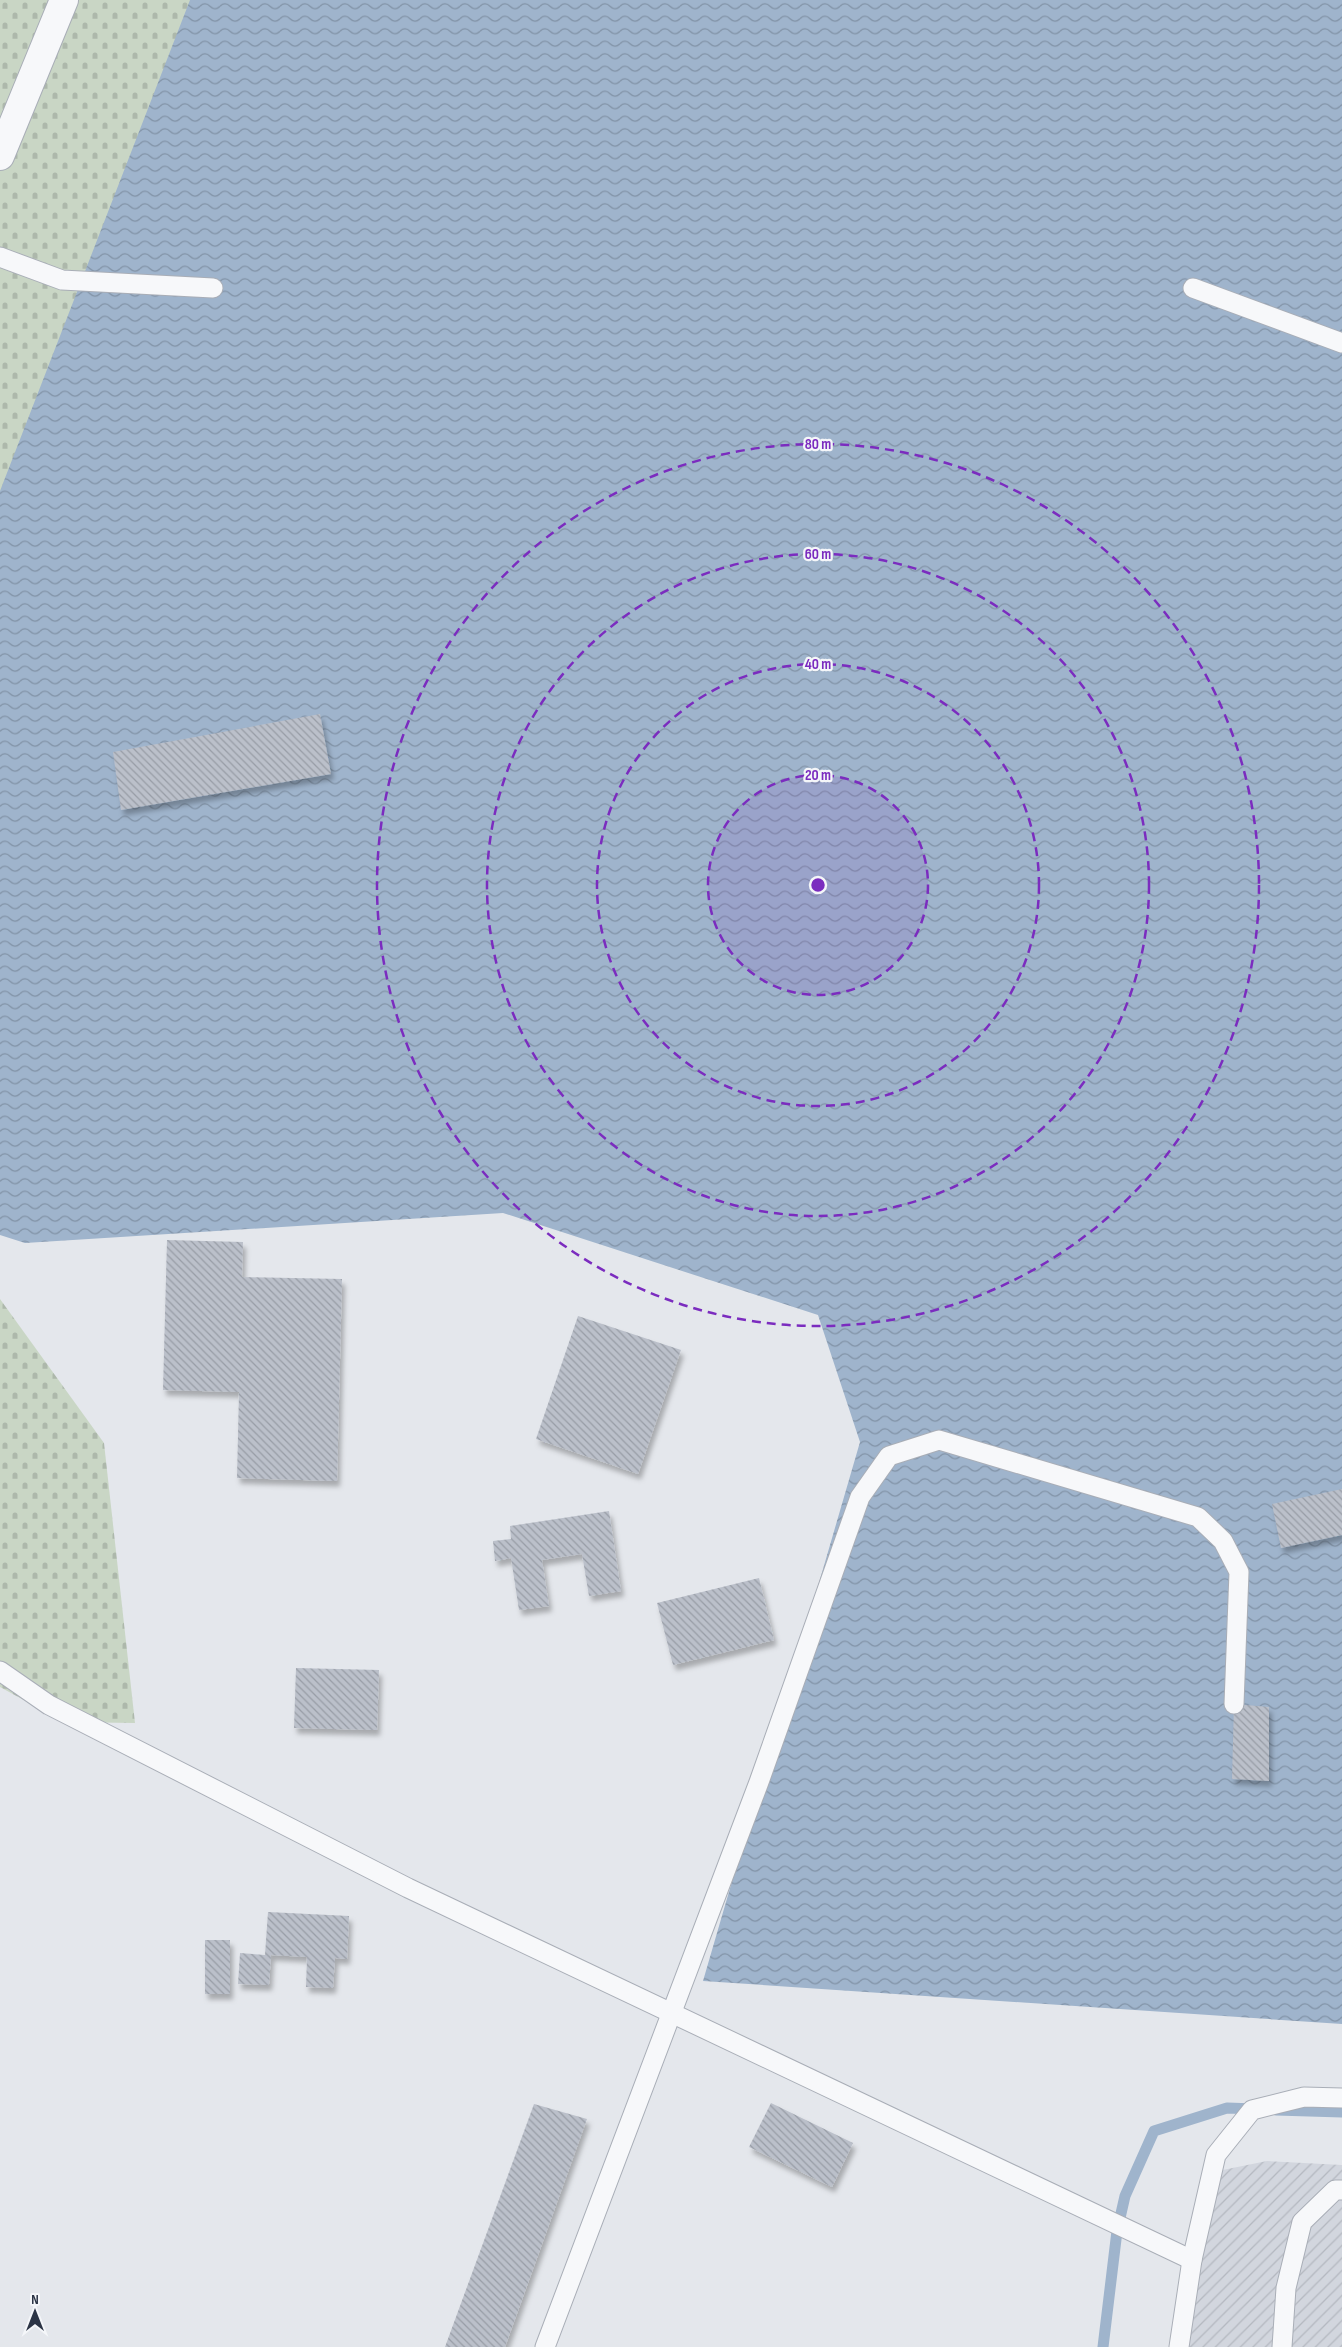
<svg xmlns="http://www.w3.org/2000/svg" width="1342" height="2347" font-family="'Sofia Sans Condensed',sans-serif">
<defs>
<pattern id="industrial-furrows" width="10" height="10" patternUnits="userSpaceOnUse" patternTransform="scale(1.25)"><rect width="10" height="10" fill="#d2d6de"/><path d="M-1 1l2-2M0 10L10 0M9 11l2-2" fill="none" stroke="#b4b8c0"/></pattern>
<pattern id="cemetery-stones" width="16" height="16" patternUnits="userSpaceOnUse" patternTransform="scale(1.25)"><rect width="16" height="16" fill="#c9d6c5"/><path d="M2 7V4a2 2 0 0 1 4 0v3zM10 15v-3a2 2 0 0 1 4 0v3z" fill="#adb8ab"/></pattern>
<pattern id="water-waves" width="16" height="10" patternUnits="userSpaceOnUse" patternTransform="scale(1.25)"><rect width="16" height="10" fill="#9fb4cc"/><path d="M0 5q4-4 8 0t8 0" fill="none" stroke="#8293a7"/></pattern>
<pattern id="building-back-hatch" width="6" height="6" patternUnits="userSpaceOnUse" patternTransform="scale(1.25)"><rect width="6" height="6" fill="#bbc0ca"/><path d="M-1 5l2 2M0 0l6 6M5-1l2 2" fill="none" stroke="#989da6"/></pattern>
<filter id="shadow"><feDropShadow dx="3" dy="5.5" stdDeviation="2.5" flood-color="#0004"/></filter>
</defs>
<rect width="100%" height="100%" fill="#e4e7ec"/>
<polygon fill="url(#industrial-furrows)" points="1267,2161 1342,2165 1342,2347 1174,2347 1203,2174"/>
<g fill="url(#cemetery-stones)">
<polygon points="0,0 802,0 0,521"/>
<polygon points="0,1299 104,1443 135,1723 64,1722 0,1687"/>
</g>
<polygon fill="url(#water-waves)" points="190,0 1342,0 1342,2024 703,1981 860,1442 818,1315 503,1213 25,1243 0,1235 0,491"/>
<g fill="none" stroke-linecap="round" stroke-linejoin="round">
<g stroke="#9fb4cc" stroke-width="11">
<polyline points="1276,2110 1342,2112"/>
<polyline points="1103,2347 1117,2231 1125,2196 1154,2131 1227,2108 1255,2109"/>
</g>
</g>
<g fill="url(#building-back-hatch)" filter="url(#shadow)">
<polygon points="320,714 331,774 121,810 113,752"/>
<polygon points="167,1240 243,1242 242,1277 342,1279 337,1481 237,1478 239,1392 163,1390"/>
<polygon points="578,1316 681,1350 638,1474 536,1439"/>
<polygon points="1342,1489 1342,1535 1281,1548 1272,1504"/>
<polygon points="609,1511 621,1591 589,1596 582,1554 542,1560 549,1606 519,1610 511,1558 495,1561 493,1541 511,1539 510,1526"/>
<polygon points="759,1578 774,1640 673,1665 657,1603"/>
<polygon points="296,1668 379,1670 377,1730 294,1728"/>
<polygon points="1234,1704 1269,1707 1269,1781 1232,1779"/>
<polygon points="268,1912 349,1916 347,1959 335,1958 333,1988 306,1987 307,1957 271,1955 269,1985 238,1984 240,1953 265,1955"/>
<rect x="205" y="1940" width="25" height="54"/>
<polygon points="771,2103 853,2143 832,2187 749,2147"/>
<polygon points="534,2104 587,2119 505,2347 445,2347"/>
</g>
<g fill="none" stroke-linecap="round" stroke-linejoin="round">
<defs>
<g id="service">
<polyline points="0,257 62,280 213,288"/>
<polyline points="1193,288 1342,343"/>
<polyline points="0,1671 49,1705 408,1888 1192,2260"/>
<polyline points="545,2347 759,1782 860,1497 889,1456 939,1440 1198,1517 1223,1541 1239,1572 1234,1704"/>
<polyline points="1179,2347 1192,2260 1216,2155 1252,2110 1304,2097 1342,2098"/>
<polyline points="1282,2347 1286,2288 1302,2222 1335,2190 1342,2190"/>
</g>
<polyline id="tertiary" points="0,156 64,0"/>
</defs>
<use href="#service" stroke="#a9aeb7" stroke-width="21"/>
<use href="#tertiary" stroke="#a9aeb7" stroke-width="30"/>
<use href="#service" stroke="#f7f8fa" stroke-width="19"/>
<use href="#tertiary" stroke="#f7f8fa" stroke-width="28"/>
</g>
<circle cx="818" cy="885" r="110" fill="#7b2cbf" fill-opacity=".12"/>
<g fill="none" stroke="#7b2cbf" stroke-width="2.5" stroke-dasharray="9 6">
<circle cx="818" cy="885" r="110"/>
<circle cx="818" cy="885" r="221"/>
<circle cx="818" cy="885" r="331"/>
<circle cx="818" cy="885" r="441"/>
</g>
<circle cx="818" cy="885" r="8" fill="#7b2cbf" stroke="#f4f6f9" stroke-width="2.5"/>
<g font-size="15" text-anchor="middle" font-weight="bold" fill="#7b2cbf" stroke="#f4f6f9" stroke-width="4.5" stroke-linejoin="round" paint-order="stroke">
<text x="818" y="449">80 m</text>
<text x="818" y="559">60 m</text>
<text x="818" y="669">40 m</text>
<text x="818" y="780">20 m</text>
</g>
<g transform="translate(35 2312)" stroke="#f4f6f9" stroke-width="4" paint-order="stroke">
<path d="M0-4L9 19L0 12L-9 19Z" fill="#2b3445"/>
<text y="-8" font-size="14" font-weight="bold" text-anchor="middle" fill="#2b3445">N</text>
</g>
</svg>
